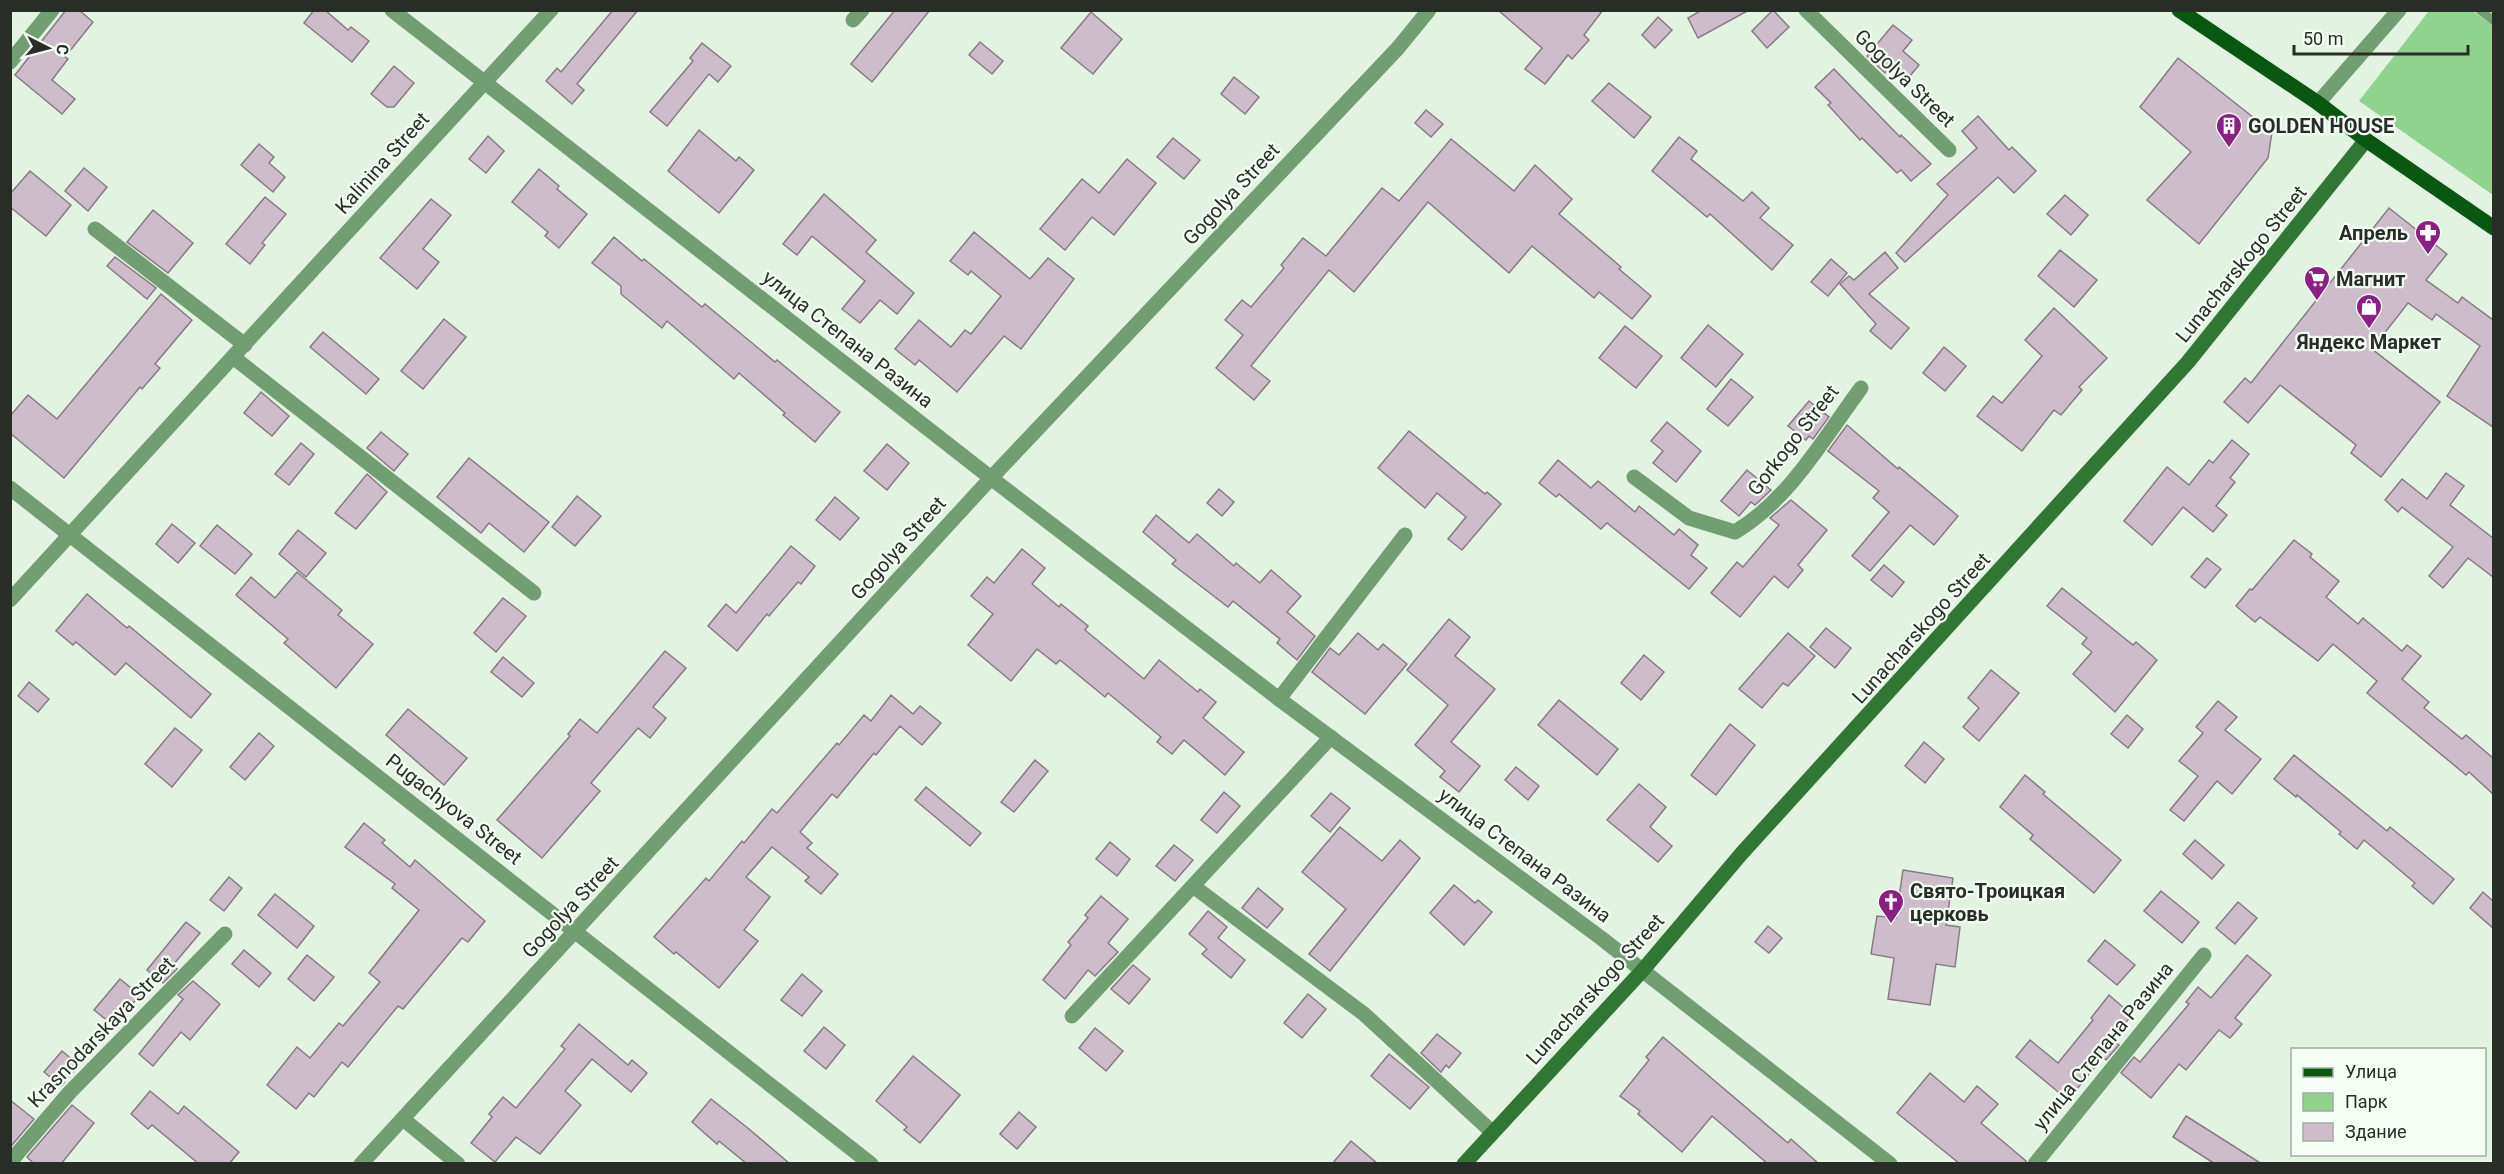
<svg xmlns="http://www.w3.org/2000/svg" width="2504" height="1174" font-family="Roboto,sans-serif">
<rect width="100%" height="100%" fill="#e3f3e2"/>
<polygon fill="#90d38e" points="2429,11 2473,11 2493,26 2493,195 2359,101"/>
<g fill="#cdbcca" stroke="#8a7a87" stroke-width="1.5">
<polygon points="66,10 79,10 93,22 65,57 68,59 52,80 75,99 62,114 15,75"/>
<polygon points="314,10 325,10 348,30 351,27 369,41 352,62 304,23"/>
<polygon points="613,10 638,10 577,84 584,90 572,104 546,81 557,68 561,72"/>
<polygon points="895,10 930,10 872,82 851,64"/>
<polygon points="1498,10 1603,10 1584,35 1589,40 1572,59 1568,55 1545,84 1525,69 1542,48"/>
<polygon points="1702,10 1749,10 1698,38 1688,18"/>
<polygon points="1773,10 1789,27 1767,48 1752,31"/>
<polygon points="1091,12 1122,39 1093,74 1061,48"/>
<polygon points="1658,17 1672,30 1655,48 1642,35"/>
<polygon points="1893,25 1912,40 1903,51 1919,65 1904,83 1888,69 1885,73 1867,56"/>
<polygon points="980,42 1003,61 992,74 969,55"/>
<polygon points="702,43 731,66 718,82 709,74 667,126 650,112 693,61 690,58"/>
<polygon points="2178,58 2272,132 2268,158 2199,244 2147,200 2191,152 2140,107"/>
<polygon points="394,66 414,83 394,107 387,107 371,94"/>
<polygon points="1834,69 1900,137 1901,135 1931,164 1911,181 1901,170 1897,173 1862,138 1860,140 1828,105 1831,103 1815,87"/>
<polygon points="1234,77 1259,97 1245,114 1221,94"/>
<polygon points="1609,83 1651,117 1634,138 1592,101"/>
<polygon points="1426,110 1443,124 1431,137 1415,123"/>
<polygon points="1978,116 2009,150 2012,147 2036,171 2014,193 1998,177 1905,262 1896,253 1948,195 1937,184 1977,148 1962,131"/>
<polygon points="699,130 736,161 739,157 754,170 719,213 668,171"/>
<polygon points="488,136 504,151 486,173 469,159"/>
<polygon points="1679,137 1697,151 1691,159 1743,201 1752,192 1769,208 1760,218 1793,245 1772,270 1710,214 1707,217 1652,171"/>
<polygon points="1173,138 1200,160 1184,179 1157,157"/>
<polygon points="1451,139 1514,191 1535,165 1572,199 1559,214 1621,267 1619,269 1651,296 1632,319 1599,292 1594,298 1532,246 1509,273 1428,202 1354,292 1329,270 1251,366 1270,381 1254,400 1216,368 1243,335 1225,320 1242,300 1251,307 1284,268 1281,265 1303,238 1326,256 1382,188 1399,201"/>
<polygon points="259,144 274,157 269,163 285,177 273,192 241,165"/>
<polygon points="1127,159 1156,183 1114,235 1092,217 1065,250 1040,229 1082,179 1099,193"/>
<polygon points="84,168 107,187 88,211 65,191"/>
<polygon points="539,169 559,186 557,189 587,214 559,248 545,236 548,232 512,202"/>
<polygon points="30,171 71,205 46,236 10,207 10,194"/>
<polygon points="824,194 876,240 866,252 914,293 897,314 880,300 860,323 842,309 865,281 812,236 797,255 783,244"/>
<polygon points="2065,195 2088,215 2071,235 2047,214"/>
<polygon points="265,197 286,214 262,243 265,245 250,264 226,244"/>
<polygon points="431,199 451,215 423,249 439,262 417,289 380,258"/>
<polygon points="2389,208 2447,254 2426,280 2458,303 2462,297 2493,320 2493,427 2447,396 2480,346 2436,314 2432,320 2408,303 2372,349 2440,402 2381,477 2351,453 2356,445 2280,385 2248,423 2224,402 2245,378 2251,383"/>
<polygon points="153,210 193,243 168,273 127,242"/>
<polygon points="974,232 1030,279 1048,258 1074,279 1021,349 1004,336 957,392 919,360 915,365 895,349 919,320 951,347 965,330 971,334 1001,296 971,271 968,275 950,261"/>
<polygon points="614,237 642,261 644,259 702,307 705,304 775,362 777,360 840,412 815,442 783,415 785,413 739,373 734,379 667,321 662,328 621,294 621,286 592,263"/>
<polygon points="2060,250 2097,280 2074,307 2038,276"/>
<polygon points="1885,252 1898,268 1869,294 1909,328 1891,349 1870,331 1876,324 1840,284 1849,276 1854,280"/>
<polygon points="115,257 156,288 147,299 107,266"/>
<polygon points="1831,259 1847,273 1828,296 1811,282"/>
<polygon points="161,294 192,320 155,364 160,368 142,389 140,387 64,478 10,433 10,416 28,395 57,419"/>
<polygon points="2054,308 2107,358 2079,387 2082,390 2061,415 2054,410 2022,451 1977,416 1993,396 2002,403 2042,356 2025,340"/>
<polygon points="444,319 466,337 423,389 401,371"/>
<polygon points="1708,325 1743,354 1716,387 1681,358"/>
<polygon points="1625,326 1662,356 1636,388 1599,358"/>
<polygon points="323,332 379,379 366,394 310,347"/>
<polygon points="1944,347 1966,366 1945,391 1923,373"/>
<polygon points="1731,379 1753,397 1728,426 1707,409"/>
<polygon points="261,392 289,416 272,436 244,413"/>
<polygon points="1809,401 1829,417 1813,439 1809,436 1806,440 1788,426"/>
<polygon points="1667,422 1701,451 1676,482 1653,463 1663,451 1651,441"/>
<polygon points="1847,425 1898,469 1899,467 1958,516 1934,545 1910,525 1870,571 1852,556 1889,512 1873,498 1879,491 1828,451"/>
<polygon points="1409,431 1485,494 1487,492 1501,504 1462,550 1448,539 1466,517 1437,493 1425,508 1378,468"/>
<polygon points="381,432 408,454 394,471 367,448"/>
<polygon points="2232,440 2249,454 2230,478 2235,482 2216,506 2227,515 2213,532 2183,507 2152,545 2124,521 2167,467 2189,485 2209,460 2213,463"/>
<polygon points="301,443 314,454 289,485 275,474"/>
<polygon points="887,444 909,463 887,490 864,471"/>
<polygon points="469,458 549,522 524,552 489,523 481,533 437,497"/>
<polygon points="1558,460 1591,488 1598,481 1635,512 1639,506 1674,535 1679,529 1698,545 1691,555 1707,568 1689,589 1607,523 1601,529 1559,494 1556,497 1539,483"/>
<polygon points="1747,470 1771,490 1755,505 1751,502 1739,516 1721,501"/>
<polygon points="2446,473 2464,486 2450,505 2493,538 2493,577 2468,558 2443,588 2429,576 2453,547 2402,507 2398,512 2385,500 2402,479 2427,499"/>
<polygon points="367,474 387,492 356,529 335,513"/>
<polygon points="1219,489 1234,502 1222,516 1207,503"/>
<polygon points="577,496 601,516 575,546 552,527"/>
<polygon points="835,497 859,518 840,540 816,520"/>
<polygon points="1791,500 1827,530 1798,565 1803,570 1788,588 1774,576 1740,617 1711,593 1737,562 1743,567 1779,525 1770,518"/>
<polygon points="1156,515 1189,543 1197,534 1234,566 1236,563 1260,583 1271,570 1301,596 1287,612 1315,636 1297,660 1277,643 1280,639 1233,601 1228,607 1172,564 1176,560 1143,532"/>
<polygon points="172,524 195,543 178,563 156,544"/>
<polygon points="217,525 252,554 235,574 200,546"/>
<polygon points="298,530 326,553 306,577 279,554"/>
<polygon points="2294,540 2312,554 2310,557 2339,581 2326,597 2358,624 2363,618 2402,651 2407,645 2421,656 2402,679 2429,702 2424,708 2462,739 2466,735 2493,758 2493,794 2469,772 2466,775 2367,693 2377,681 2333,644 2318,661 2260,617 2255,622 2236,606 2250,589 2252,590"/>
<polygon points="791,546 815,566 801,584 798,582 769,616 767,614 737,651 708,626 726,604 736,613"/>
<polygon points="1022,549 1045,568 1032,584 1059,607 1061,604 1088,626 1085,630 1144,679 1159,660 1198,692 1200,689 1216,702 1203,718 1244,752 1225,775 1184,740 1172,754 1157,742 1161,737 1108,693 1105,697 1060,660 1056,664 1037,649 1011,681 968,645 993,614 971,596 987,577 994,583"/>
<polygon points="2207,558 2221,569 2205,588 2191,577"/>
<polygon points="1884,565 1904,582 1892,597 1871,580"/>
<polygon points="297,572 342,610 338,615 373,644 336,688 284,643 288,639 236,595 251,577 275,598"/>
<polygon points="2062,588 2133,645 2136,642 2157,660 2115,712 2073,674 2092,652 2082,644 2087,638 2047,606"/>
<polygon points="87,594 127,628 129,626 211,694 191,718 126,663 115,675 76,642 73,645 56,631"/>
<polygon points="503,598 526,616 496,652 474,633"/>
<polygon points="1449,619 1470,637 1455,656 1495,689 1451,742 1480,766 1459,792 1440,777 1445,771 1415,745 1448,705 1407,670"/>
<polygon points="1826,628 1851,648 1835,668 1810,647"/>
<polygon points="1358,633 1378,650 1383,644 1407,664 1365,714 1312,672 1330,648 1339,655"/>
<polygon points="1788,633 1815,656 1788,686 1783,683 1762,708 1739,689"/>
<polygon points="665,651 686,668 653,707 666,718 650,738 638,728 591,783 600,791 542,858 497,820 570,736 568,734 580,719 597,733"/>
<polygon points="1644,655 1664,672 1641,700 1621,683"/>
<polygon points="503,657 534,683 522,697 491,672"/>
<polygon points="1991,670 2019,693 1979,741 1963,727 1979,708 1968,698"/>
<polygon points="29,682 49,699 38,712 18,696"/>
<polygon points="891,695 913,714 920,706 941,723 922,745 900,726 876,755 874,753 837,798 832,794 800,832 812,843 807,848 838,874 821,894 805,881 809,877 772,847 746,877 770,897 744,930 758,941 719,988 676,952 674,954 654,937 706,878 709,881 742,841 744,843 772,809 777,813 837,743 839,745 864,715 871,721"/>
<polygon points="1559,700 1618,749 1597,775 1538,725"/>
<polygon points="2218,701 2237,717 2225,730 2261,759 2232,794 2217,781 2184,821 2170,810 2198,776 2179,761 2203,733 2196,727"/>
<polygon points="408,709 467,758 444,785 386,735"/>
<polygon points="2127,715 2143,729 2128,748 2111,734"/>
<polygon points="1730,724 1755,745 1716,795 1691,775"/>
<polygon points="175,728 202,750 172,787 145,764"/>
<polygon points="259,733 274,746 245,780 230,767"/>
<polygon points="1924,742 1944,759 1925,783 1905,766"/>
<polygon points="2294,755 2387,831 2390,827 2454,879 2433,904 2412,886 2415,883 2364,840 2357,849 2339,834 2341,832 2297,795 2296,797 2274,779"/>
<polygon points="1035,760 1048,771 1014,812 1001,802"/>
<polygon points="1516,767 1539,786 1528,800 1505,780"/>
<polygon points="2025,775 2045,792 2043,794 2121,860 2094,893 2030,839 2033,835 2000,807"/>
<polygon points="1639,784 1666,807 1650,827 1672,846 1658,862 1607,820"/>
<polygon points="926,787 981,833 970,846 915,800"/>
<polygon points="1224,792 1240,806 1217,833 1201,820"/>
<polygon points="1331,793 1350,808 1330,832 1311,816"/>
<polygon points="364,823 385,840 382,843 410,867 415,860 485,921 468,942 462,938 403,1009 398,1006 348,1067 342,1062 314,1097 309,1093 296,1109 267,1085 297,1047 310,1058 339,1023 343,1026 380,982 369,973 419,910 392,888 395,884 345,847"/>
<polygon points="1340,827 1382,861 1400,840 1420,858 1330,971 1309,954 1346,909 1302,872"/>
<polygon points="2195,840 2224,865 2212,879 2183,854"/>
<polygon points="1110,842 1130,859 1117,876 1096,859"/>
<polygon points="1174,845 1193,860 1175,881 1156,866"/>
<polygon points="1903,870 1953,878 1946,925 1960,927 1955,967 1936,964 1930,1005 1888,999 1894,958 1871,954 1877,916 1896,918"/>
<polygon points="229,877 242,888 224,911 210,900"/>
<polygon points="1454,885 1475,903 1478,900 1492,912 1464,945 1430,913"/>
<polygon points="1258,888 1283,909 1267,928 1242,908"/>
<polygon points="2161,891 2199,922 2182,943 2144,911"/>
<polygon points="2483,892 2493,901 2493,928 2470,908"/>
<polygon points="275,894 314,926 297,948 258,915"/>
<polygon points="1101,896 1128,919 1108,943 1118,952 1095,976 1088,970 1065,999 1043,980 1071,945 1068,942 1088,918 1085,915"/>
<polygon points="2238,902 2257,918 2235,944 2216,928"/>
<polygon points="1208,911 1227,927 1218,938 1245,960 1231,978 1202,954 1207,949 1189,934"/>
<polygon points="186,922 200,933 173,965 177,969 163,983 147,970"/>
<polygon points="1768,926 1782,938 1769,953 1755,942"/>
<polygon points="2105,940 2135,965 2117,985 2088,961"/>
<polygon points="244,950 271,973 259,987 232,964"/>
<polygon points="307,955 334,977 314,1001 288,979"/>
<polygon points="2247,955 2271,975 2235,1018 2242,1024 2230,1038 2219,1030 2186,1070 2179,1064 2151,1098 2121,1073 2134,1057 2140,1062 2189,1004 2186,1002 2198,987 2211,998"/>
<polygon points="1133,965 1150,979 1129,1004 1111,989"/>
<polygon points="802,974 822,991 802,1016 781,1000"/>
<polygon points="120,979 140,995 114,1026 94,1010"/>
<polygon points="193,981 220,1004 190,1040 181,1032 153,1066 139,1054 183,999 178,995"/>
<polygon points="1308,994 1326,1009 1302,1038 1284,1023"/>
<polygon points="2109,995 2132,1015 2112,1039 2119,1045 2106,1060 2103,1057 2068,1100 2016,1057 2030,1040 2058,1063 2093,1020 2091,1018"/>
<polygon points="579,1024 628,1065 632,1060 647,1073 631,1092 592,1059 565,1091 581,1105 540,1154 516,1137 495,1162 471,1143 492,1117 489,1114 503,1097 516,1108 565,1049 561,1046"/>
<polygon points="824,1027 845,1045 826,1069 804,1051"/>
<polygon points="1095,1028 1123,1051 1106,1071 1079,1048"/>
<polygon points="1437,1034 1461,1053 1449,1068 1446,1065 1441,1072 1421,1053"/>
<polygon points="1663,1037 1788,1143 1791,1139 1819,1164 1768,1164 1712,1116 1682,1152 1638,1114 1640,1111 1620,1096 1649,1060 1646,1057"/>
<polygon points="62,1051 79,1065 61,1086 44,1072"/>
<polygon points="1389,1054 1429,1087 1410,1109 1371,1076"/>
<polygon points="913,1056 960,1095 920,1143 904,1130 907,1127 876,1101"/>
<polygon points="1930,1073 1964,1102 1977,1086 1998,1104 1981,1123 2026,1161 2025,1164 1960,1164 1897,1113"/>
<polygon points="150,1091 178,1114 184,1106 239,1152 229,1164 199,1164 152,1125 148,1129 131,1114"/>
<polygon points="711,1099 749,1129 790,1164 747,1164 719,1141 717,1144 692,1122"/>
<polygon points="10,1100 34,1119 12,1145 10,1144"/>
<polygon points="72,1105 94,1123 61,1164 34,1164 27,1157"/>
<polygon points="1019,1112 1036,1127 1017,1149 1000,1134"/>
<polygon points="2186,1116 2262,1164 2215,1164 2173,1137"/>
<polygon points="1351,1141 1378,1164 1332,1164"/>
</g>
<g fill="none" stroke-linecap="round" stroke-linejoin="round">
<polyline stroke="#729f71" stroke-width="9" points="2480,10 2494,21"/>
<g stroke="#729f71" stroke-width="15">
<polyline points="392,10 991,478 1279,699 1601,938 1890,1164"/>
<polyline points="1806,10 1949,150"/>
<polyline points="853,20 862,10"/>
<polyline points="10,62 52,10"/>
<polyline points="95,229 245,345"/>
<polyline points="233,357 534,593"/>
<path d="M1634,477L1689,518L1735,532C1790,499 1824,438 1861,388"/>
<polyline points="10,488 871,1164"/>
<polyline points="10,600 551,10"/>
<polyline points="1279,699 1405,535"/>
<polyline points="1193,886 1364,1014 1492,1132"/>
<polyline points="1072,1016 1331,737"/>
<polyline points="403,1119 458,1164"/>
<polyline points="10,1162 70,1092 225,934"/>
<polyline points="361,1164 991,478 1398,48 1429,10"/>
<polyline points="2035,1164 2204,955"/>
</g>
<polyline stroke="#729f71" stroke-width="15" points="2318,103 2399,10"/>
<polyline stroke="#317733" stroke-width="15" points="1464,1164 1642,971 1742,853 2188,362 2366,140"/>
<polyline stroke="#095710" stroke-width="15" points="2179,10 2318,103 2366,140 2494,228"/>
</g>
<defs>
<symbol id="building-pin" viewBox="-11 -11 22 30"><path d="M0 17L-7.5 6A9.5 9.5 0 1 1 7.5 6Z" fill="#8b1f83" stroke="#f5fef4"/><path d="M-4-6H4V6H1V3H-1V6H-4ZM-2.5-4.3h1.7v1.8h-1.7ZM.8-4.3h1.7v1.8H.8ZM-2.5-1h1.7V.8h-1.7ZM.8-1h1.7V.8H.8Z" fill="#fff"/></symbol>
<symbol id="pharmacy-pin" viewBox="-11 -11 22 30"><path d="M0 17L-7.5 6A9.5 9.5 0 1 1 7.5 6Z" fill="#8b1f83" stroke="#f5fef4"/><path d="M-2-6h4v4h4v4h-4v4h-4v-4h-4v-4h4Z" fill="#fff"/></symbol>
<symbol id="supermarket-pin" viewBox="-11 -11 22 30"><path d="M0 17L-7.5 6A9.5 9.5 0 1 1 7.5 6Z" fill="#8b1f83" stroke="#f5fef4"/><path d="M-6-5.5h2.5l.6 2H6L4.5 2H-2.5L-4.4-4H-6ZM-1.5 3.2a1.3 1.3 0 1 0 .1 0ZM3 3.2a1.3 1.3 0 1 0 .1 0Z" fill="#fff"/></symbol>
<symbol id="shop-pin" viewBox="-11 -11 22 30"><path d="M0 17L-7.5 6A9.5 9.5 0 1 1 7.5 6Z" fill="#8b1f83" stroke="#f5fef4"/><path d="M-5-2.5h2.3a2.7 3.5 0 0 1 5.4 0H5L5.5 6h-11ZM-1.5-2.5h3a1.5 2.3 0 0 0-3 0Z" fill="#fff"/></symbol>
<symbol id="church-pin" viewBox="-11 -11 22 30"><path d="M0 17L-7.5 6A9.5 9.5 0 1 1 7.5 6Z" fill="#8b1f83" stroke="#f5fef4"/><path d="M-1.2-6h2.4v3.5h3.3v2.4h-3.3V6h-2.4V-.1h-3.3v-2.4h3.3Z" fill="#fff"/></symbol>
</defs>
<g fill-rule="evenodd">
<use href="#building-pin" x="2214" y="111" width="30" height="40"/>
<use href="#pharmacy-pin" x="2413" y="218" width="30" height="40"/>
<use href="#supermarket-pin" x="2302" y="264" width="30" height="40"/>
<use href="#shop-pin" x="2354" y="292" width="30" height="40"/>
<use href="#church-pin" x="1876" y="887" width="30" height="40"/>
</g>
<g text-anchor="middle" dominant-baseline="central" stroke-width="4.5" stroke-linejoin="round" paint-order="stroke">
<g font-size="20" fill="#282e27" stroke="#f5fef4">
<text transform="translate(1905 78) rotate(44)">Gogolya Street</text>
<text transform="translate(382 163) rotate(-48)">Kalinina Street</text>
<text transform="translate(1231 194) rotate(-47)">Gogolya Street</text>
<text transform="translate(2241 264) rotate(-51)">Lunacharskogo Street</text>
<text transform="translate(848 339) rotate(38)">улица Степана Разина</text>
<text transform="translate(1793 440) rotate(-52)">Gorkogo Street</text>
<text transform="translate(898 548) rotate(-48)">Gogolya Street</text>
<text transform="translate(1921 628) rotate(-48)">Lunacharskogo Street</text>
<text transform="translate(454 809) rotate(38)">Pugachyova Street</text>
<text transform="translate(1525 855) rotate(37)">улица Степана Разина</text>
<text transform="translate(570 907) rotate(-47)">Gogolya Street</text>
<text transform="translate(1595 989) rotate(-48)">Lunacharskogo Street</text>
<text transform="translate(101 1032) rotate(-46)">Krasnodarskaya Street</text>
<text transform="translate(2103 1046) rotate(-51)">улица Степана Разина</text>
</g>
<g font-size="20" font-weight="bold" fill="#282e27" stroke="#f5fef4" text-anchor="start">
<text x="2248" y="126">GOLDEN HOUSE</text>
<text x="2408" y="233" text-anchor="end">Апрель</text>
<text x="2336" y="279">Магнит</text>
<text x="2369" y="342" text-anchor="middle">Яндекс Маркет</text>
<text x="1910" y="891">Свято-Троицкая<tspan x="1910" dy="23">церковь</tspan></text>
</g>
</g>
<rect width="2504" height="1174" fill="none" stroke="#282e27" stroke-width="24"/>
<rect x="2291" y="1048" width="195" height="108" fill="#f5fef4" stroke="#a3aba2" stroke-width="1.5"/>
<rect x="2303" y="1068" width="30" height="9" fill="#095710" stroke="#a3aba2" stroke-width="1.5"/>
<text x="2345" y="1078" font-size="18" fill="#282e27">Улица</text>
<rect x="2303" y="1093" width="30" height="18" fill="#90d38e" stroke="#a3aba2" stroke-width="1.5"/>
<text x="2345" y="1108" font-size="18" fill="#282e27">Парк</text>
<rect x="2303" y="1123" width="30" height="18" fill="#cdbcca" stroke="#a3aba2" stroke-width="1.5"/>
<text x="2345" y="1138" font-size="18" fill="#282e27">Здание</text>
<g transform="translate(48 48) rotate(96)" stroke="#f5fef4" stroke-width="4.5" paint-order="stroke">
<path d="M0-4.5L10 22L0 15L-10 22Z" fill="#282e27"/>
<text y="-9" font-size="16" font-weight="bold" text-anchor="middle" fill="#282e27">С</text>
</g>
<path d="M2294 45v9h174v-9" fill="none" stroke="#282e27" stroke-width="3"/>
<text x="2303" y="45" font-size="18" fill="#282e27" stroke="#f5fef4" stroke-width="4.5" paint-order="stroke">50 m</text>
</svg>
